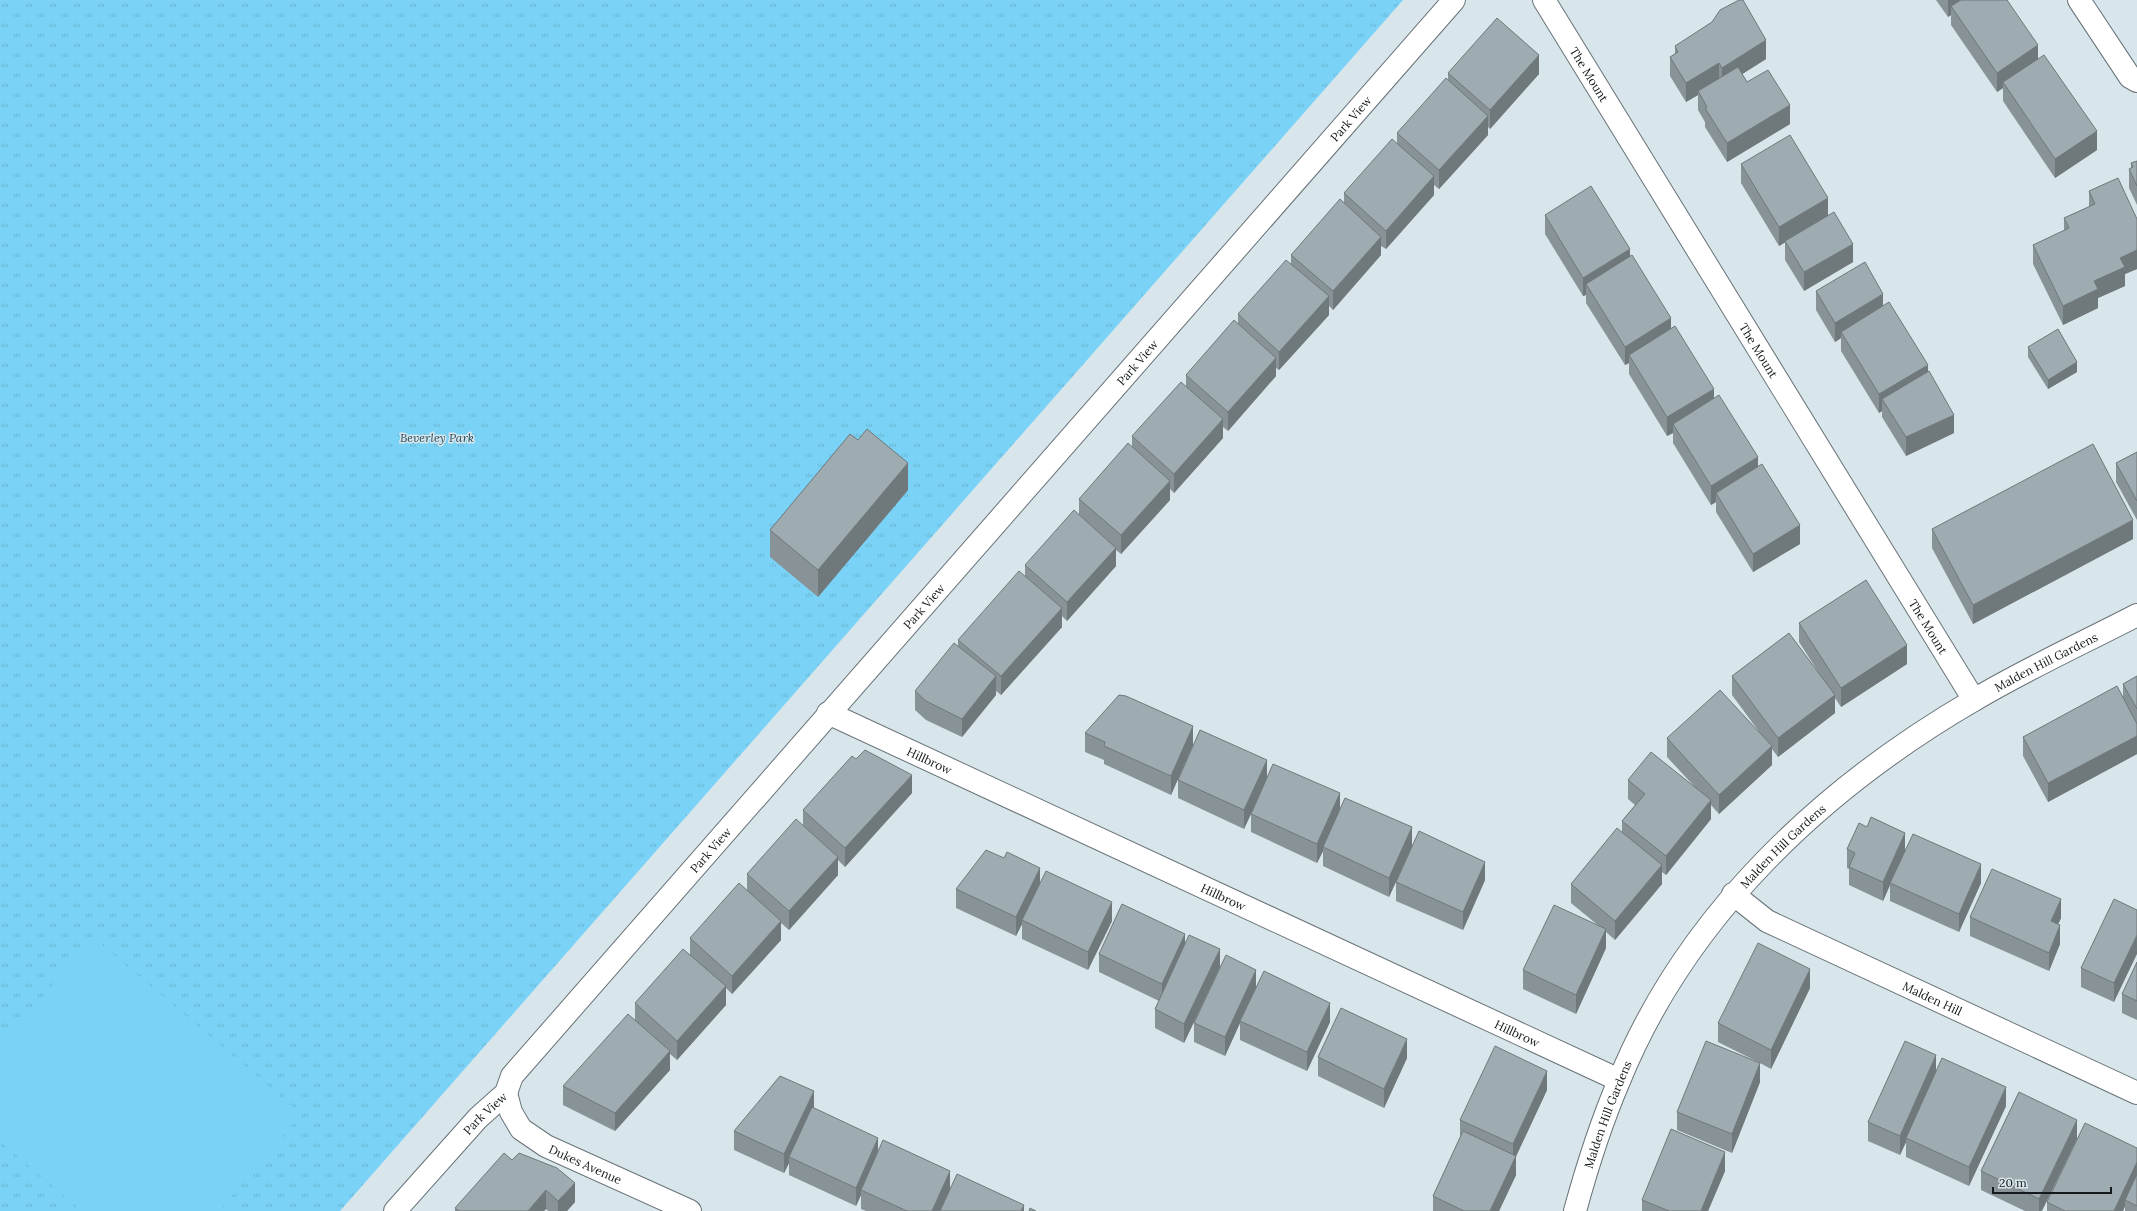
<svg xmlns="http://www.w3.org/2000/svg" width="2137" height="1211" font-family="Lora,serif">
<defs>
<pattern id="park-tufts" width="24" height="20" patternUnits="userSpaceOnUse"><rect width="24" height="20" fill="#7ad3f7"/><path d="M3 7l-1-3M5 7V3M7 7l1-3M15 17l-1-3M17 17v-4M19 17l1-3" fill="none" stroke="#69b5d3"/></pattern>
</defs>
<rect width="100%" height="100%" fill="#d8e5ea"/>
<polygon fill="url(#park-tufts)" points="0,0 1403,0 340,1211 0,1211"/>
<polygon fill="#7ad3f7" points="93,937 301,1114 219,1211 82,1211 0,1141 0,1048"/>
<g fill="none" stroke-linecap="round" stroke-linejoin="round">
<defs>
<g id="street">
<path id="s1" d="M1544,0L1974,700"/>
<polyline points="2079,0 2130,77 2137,81"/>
<path id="s2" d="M828,713L1619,1080"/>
<path id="s3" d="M1733,894L1767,921L2137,1093"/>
<path id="s4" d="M506,1093L511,1112L521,1129L546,1146L690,1211"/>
<path id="s5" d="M395,1211L478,1118L506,1093L512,1076L1454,0"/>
<path id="s6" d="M1575,1211C1587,1167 1601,1123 1619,1081C1686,916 1821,789 1974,700C2026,669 2083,643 2137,615"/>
</g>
</defs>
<use href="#street" stroke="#687379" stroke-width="24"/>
<use href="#street" stroke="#fff" stroke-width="22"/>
</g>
<g fill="#889397">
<polygon points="1936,0 2007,0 2038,59 2097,150 2055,178 2003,101 2003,88 1997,92 1951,25 1951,15 1948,17"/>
<polygon points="1675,46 1766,59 1742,74 1747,82 1790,124 1727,162 1705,127 1705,122 1698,110 1698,95 1686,102 1670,76 1670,57 1675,54"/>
<polygon points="1448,73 1539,74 1490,129 1488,127 1488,135 1439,189 1434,185 1434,195 1386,249 1381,246 1381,255 1333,310 1329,306 1329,315 1279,370 1276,368 1276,376 1228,431 1223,427 1223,438 1174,493 1170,489 1170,500 1121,554 1116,550 1116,566 1067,621 1062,616 1062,627 1001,695 996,691 996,695 962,737 926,720 915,710 915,691 958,646 958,640 1025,576 1025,565 1079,514 1079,499 1132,447 1132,436 1186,386 1186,375 1238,323 1238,314 1291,263 1291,255 1344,203 1344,193 1397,143 1397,133 1448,81"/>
<polygon points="2137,161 2137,205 2129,188 2129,169 2131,168 2131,163"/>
<polygon points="1741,164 1828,216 1853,262 1804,291 1785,260 1785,242 1779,246 1741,183"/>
<polygon points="2089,191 2137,219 2137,269 2125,274 2125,286 2098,298 2098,308 2063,325 2033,264 2033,245 2064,231 2064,218 2089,207"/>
<polygon points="1545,215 1630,257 1671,329 1714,398 1758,467 1800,544 1753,572 1716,512 1716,502 1711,505 1673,443 1673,433 1667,436 1629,374 1629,363 1625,365 1586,303 1586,295 1583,296 1545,234"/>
<polygon points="1816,291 1883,306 1928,372 1954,433 1906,456 1882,417 1882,411 1879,413 1841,351 1841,338 1835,342 1816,310"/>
<polygon points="2028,347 2077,372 2048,389 2028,357"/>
<polygon points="858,440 908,490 818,597 770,557 770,530"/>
<polygon points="2137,452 2137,520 2116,482 2116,463"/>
<polygon points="1932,529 2133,539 1973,624 1932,548"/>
<polygon points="1799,623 1907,664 1841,707 1835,698 1835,713 1778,757 1772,749 1772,765 1719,814 1711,805 1711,819 1666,875 1662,872 1662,884 1615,940 1606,932 1606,948 1576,1014 1523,989 1523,970 1599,926 1571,903 1571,884 1622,833 1622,821 1635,805 1628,799 1628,780 1693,785 1667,757 1667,738 1760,733 1732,695 1732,676 1817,670 1799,642"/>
<polygon points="2137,676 2137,754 2048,802 2023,756 2023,737 2123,697 2123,684"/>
<polygon points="1085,733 1193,745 1171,795 1104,764 1104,760 1085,752"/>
<polygon points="856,759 912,793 845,867 838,860 838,875 789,930 781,923 781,940 732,994 726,988 726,1005 677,1060 670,1054 670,1070 615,1131 563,1105 563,1086 635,1020 635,1003 690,955 690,938 747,891 747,874 803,826 803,810"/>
<polygon points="1267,778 1340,809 1412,845 1485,880 1463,930 1396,901 1396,882 1389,897 1323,866 1323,851 1317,863 1251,832 1251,814 1244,829 1178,798 1178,780"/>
<polygon points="1847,849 1905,851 1981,883 1959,932 1890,901 1890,885 1883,901 1849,885 1849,869 1847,868"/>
<polygon points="1040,883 1112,921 1088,970 1022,939 1022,924 1016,936 956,908 956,889"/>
<polygon points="2137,910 2114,1002 2081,987 2081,968"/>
<polygon points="1970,917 2061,918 2058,924 2060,944 2049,971 1970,936"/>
<polygon points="1185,944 1220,967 1184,1043 1155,1028 1155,1009 1159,1001 1099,972 1099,954"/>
<polygon points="2137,962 2137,1020 2122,1013 2122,994"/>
<polygon points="1256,987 1330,1022 1307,1071 1240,1040 1240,1023 1225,1056 1194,1042 1194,1023"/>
<polygon points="1810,988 1771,1069 1760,1063 1760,1082 1732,1153 1677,1130 1677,1112 1760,1063 1718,1042 1718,1023"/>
<polygon points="1318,1057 1407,1058 1384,1108 1318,1076"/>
<polygon points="1936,1070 2006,1106 1969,1186 1906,1157 1906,1142 1900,1155 1868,1141 1868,1122"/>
<polygon points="1547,1090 1516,1156 1516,1175 1499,1211 1433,1211 1433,1196 1460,1138 1460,1120"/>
<polygon points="2019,1092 2042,1211 2025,1211 1981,1190 1981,1171"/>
<polygon points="814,1108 878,1152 950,1190 1024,1211 866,1211 861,1209 861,1195 856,1206 789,1175 789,1163 784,1173 734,1150 734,1131"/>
<polygon points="2137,1148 2137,1211 2125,1211 2125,1206 2123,1211 2047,1211 2047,1202"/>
<polygon points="512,1160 575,1202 567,1211 548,1211 546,1209 544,1211 455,1211 455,1208"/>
<polygon points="1725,1171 1708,1211 1642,1211 1642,1200"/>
</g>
<g fill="#6f787b">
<polygon points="1948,0 1973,0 1951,6 1951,15 1948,17"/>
<polygon points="1766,40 1766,59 1722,87 1722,68"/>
<polygon points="2038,45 2038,64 2003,82 2003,88 1997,92 1997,73"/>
<polygon points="1539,55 1539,74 1490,129 1490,110"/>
<polygon points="1719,63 1719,82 1698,91 1698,95 1686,102 1686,83"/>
<polygon points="1790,105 1790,124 1727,162 1727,143"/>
<polygon points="1488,116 1488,135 1439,189 1439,170"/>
<polygon points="2097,131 2097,150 2055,178 2055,159"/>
<polygon points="1434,176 1434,195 1386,249 1386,231"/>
<polygon points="1828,198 1828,217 1779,246 1779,227"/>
<polygon points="1381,237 1381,255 1333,310 1333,291"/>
<polygon points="1853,244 1853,262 1804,291 1804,272"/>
<polygon points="1630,249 1630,267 1586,284 1586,295 1583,296 1583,278"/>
<polygon points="2137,250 2137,269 2125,274 2125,286 2098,298 2098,308 2063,325 2063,306 2120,258"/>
<polygon points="1883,294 1883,313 1841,332 1841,338 1835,342 1835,323"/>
<polygon points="1329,296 1329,315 1279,370 1279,352"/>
<polygon points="1671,318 1671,337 1629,355 1629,363 1625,365 1625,347"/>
<polygon points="1276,358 1276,376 1228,431 1228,412"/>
<polygon points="2077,362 2077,372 2048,389 2048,380"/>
<polygon points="1928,365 1928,384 1882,399 1882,411 1879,413 1879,394"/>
<polygon points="1714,389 1714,407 1673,424 1673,433 1667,436 1667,417"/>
<polygon points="1954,415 1954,433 1906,456 1906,437"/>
<polygon points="1223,419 1223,438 1174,493 1174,474"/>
<polygon points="1758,457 1758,476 1716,493 1716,502 1711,505 1711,486"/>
<polygon points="908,463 908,490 818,597 818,570"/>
<polygon points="1170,481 1170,500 1121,554 1121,535"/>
<polygon points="2133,520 2133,539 1973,624 1973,605"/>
<polygon points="1800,525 1800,544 1753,572 1753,554"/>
<polygon points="1116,548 1116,566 1067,621 1067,602"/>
<polygon points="1062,608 1062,627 1001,695 1001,676"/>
<polygon points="1907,645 1907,664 1841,707 1841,688"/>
<polygon points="996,676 996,695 962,737 962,719"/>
<polygon points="1835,695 1835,713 1778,757 1778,738"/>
<polygon points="1193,726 1193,745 1171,795 1171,776"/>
<polygon points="2137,736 2137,754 2048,802 2048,783"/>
<polygon points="1772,746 1772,765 1719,814 1719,795"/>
<polygon points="1267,760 1267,779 1244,829 1244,810"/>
<polygon points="912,775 912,793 845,867 845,848"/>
<polygon points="1340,793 1340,812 1323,847 1323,851 1317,863 1317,844"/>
<polygon points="1711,800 1711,819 1666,875 1666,856"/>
<polygon points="1412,827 1412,846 1389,897 1389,878"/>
<polygon points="1905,833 1905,852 1890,883 1890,885 1883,901 1883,882"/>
<polygon points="838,857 838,875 789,930 789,911"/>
<polygon points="1485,862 1485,880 1463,930 1463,912"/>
<polygon points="1981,864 1981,883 1959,932 1959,914"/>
<polygon points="1662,865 1662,884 1615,940 1615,921"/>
<polygon points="1040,868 1040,887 1022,920 1022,924 1016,936 1016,917"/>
<polygon points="2061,899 2061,918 2051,940 2051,921"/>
<polygon points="1112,902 1112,921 1088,970 1088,952"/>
<polygon points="781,921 781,940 732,994 732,976"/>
<polygon points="2060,925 2060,944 2049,971 2049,953"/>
<polygon points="1606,929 1606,948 1576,1014 1576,995"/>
<polygon points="1185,934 1185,953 1162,1002 1162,984"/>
<polygon points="2137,935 2137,954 2114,1002 2114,983"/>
<polygon points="1220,949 1220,967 1184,1043 1184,1024"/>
<polygon points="1810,969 1810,988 1771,1069 1771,1050"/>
<polygon points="1256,970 1256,989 1240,1021 1240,1023 1225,1056 1225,1037"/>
<polygon points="726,986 726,1005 677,1060 677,1041"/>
<polygon points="1330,1003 1330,1022 1307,1071 1307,1052"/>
<polygon points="1407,1039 1407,1058 1384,1108 1384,1089"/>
<polygon points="670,1051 670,1070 615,1131 615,1113"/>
<polygon points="1936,1055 1936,1074 1906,1138 1906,1142 1900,1155 1900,1136"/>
<polygon points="1760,1063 1760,1082 1732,1153 1732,1134"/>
<polygon points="1547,1071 1547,1090 1513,1163 1513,1144"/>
<polygon points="2006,1087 2006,1106 1969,1186 1969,1167"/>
<polygon points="814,1091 814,1109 789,1157 789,1163 784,1173 784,1154"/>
<polygon points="2077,1120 2077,1139 2042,1211 2039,1211 2039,1199"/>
<polygon points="878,1138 878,1157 861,1190 861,1195 856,1206 856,1188"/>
<polygon points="1725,1152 1725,1171 1708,1211 1701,1211"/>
<polygon points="1516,1156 1516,1175 1499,1211 1490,1211"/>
<polygon points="2137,1162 2137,1181 2125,1200 2125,1206 2123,1211 2114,1211"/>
<polygon points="950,1171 950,1190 940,1211 932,1211"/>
<polygon points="575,1183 575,1202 567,1211 558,1211 558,1201"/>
<polygon points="546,1190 546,1209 544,1211 528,1211"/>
<polygon points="1024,1205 1024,1211 1021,1211"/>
</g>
<g fill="#9eabb0" stroke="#6f787b">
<polygon points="1739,0 1743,0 1766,40 1722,68 1719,63 1686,83 1670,57 1678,52 1675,46 1712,22 1720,10"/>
<polygon points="1961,0 2007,0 2038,45 1997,73 1951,6"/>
<polygon points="1497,18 1539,55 1490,110 1448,73"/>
<polygon points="2044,55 2097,131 2055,159 2003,82"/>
<polygon points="1738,67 1747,82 1768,70 1790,105 1727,143 1705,108 1707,107 1698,91"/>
<polygon points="1446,78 1488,116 1439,170 1397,133"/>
<polygon points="1790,135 1828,198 1779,227 1741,164"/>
<polygon points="1392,139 1434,176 1386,231 1344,193"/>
<polygon points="2137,161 2137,186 2129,169 2133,167 2131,163"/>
<polygon points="2118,178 2137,219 2137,250 2120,258 2125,267 2094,281 2098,289 2063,306 2033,245 2069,228 2064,218 2095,204 2089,191"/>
<polygon points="1591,186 1630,249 1583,278 1545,215"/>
<polygon points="1340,199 1381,237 1333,291 1291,255"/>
<polygon points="1834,212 1853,244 1804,272 1785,241"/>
<polygon points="1632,255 1671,318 1625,347 1586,284"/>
<polygon points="1286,260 1329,296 1279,352 1238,314"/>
<polygon points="1865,262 1883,294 1835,323 1816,291"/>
<polygon points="1889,302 1928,365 1879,394 1841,332"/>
<polygon points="1234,320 1276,358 1228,412 1186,375"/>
<polygon points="1675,326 1714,389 1667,417 1629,355"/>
<polygon points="2058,329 2077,362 2048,380 2028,347"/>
<polygon points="1929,371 1954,415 1906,437 1882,399"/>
<polygon points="1181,382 1223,419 1174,474 1132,436"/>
<polygon points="1719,395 1758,457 1711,486 1673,424"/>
<polygon points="867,429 908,463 818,570 770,530 850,434 858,440"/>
<polygon points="1128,443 1170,481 1121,535 1079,499"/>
<polygon points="2093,444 2133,520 1973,605 1932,529"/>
<polygon points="2137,452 2137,501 2116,463"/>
<polygon points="1762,464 1800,525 1753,554 1716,493"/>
<polygon points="1074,510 1116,548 1067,602 1025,565"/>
<polygon points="1019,571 1062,608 1001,676 958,640"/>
<polygon points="1866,580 1907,645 1841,688 1799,623"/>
<polygon points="1789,633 1835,695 1778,738 1732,676"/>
<polygon points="954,643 996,676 962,719 926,701 915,691"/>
<polygon points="2137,676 2137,709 2123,684"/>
<polygon points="2117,686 2137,724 2137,736 2048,783 2023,737"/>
<polygon points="1720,690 1772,746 1719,795 1667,738"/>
<polygon points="1119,695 1126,696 1193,726 1171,776 1104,746 1105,742 1085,733"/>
<polygon points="1200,730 1267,760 1244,810 1178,780"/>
<polygon points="865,750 912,775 845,848 803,810 852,756 856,759"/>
<polygon points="1651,752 1711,800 1666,856 1622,821 1645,794 1628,780"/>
<polygon points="1273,764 1340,793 1317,844 1251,814"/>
<polygon points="1345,798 1412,827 1389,878 1323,847"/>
<polygon points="1871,817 1905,833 1883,882 1849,867 1855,853 1847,849 1859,823 1867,827"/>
<polygon points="796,819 838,857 789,911 747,874"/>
<polygon points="1617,828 1662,865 1615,921 1571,884"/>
<polygon points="1419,831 1485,862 1463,912 1396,882"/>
<polygon points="1913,834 1981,864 1959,914 1890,883"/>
<polygon points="986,850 1004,858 1007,852 1040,868 1016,917 956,889"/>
<polygon points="1992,869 2061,899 2051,921 2060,925 2049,953 1970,917"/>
<polygon points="1046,871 1112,902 1088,952 1022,920"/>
<polygon points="739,883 781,921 732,976 690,938"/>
<polygon points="2114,899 2137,910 2137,935 2114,983 2081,968"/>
<polygon points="1122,904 1185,934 1162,984 1099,954"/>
<polygon points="1554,905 1606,929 1576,995 1523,970"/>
<polygon points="1189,935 1220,949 1184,1024 1155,1009"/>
<polygon points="1758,943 1810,969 1771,1050 1718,1023"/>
<polygon points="683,949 726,986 677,1041 635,1003"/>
<polygon points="1226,955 1256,970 1225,1037 1194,1023"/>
<polygon points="2137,962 2137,1001 2122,994"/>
<polygon points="1264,971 1330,1003 1307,1052 1240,1021"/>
<polygon points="1341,1008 1407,1039 1384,1089 1318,1057"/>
<polygon points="628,1014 670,1051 615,1113 563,1086"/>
<polygon points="1706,1041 1760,1063 1732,1134 1677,1112"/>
<polygon points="1905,1041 1936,1055 1900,1136 1868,1122"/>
<polygon points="1495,1046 1547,1071 1513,1144 1460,1120"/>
<polygon points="1942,1058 2006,1087 1969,1167 1906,1138"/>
<polygon points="780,1076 814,1091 784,1154 734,1131"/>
<polygon points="2019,1092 2077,1120 2039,1199 1981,1171"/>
<polygon points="812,1107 878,1138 856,1188 789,1157"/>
<polygon points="2085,1123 2137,1148 2137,1162 2114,1211 2065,1211 2047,1202"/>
<polygon points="1671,1129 1725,1152 1701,1211 1669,1211 1642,1200"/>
<polygon points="1463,1131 1516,1156 1490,1211 1464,1211 1433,1196"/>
<polygon points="883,1140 950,1171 932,1211 907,1211 861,1190"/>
<polygon points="504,1153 512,1160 519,1153 557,1168 575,1183 558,1201 546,1190 528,1211 459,1211 455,1208"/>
<polygon points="957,1174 1024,1205 1021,1211 940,1211"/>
<polygon points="2137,1174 2137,1206 2125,1200"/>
<polygon points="1030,1208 1036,1211 1029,1211"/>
</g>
<g text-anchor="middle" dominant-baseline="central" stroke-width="3" stroke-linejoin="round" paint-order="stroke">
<g font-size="12" fill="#14191b" stroke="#d8e5ea">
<text stroke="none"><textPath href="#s1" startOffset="87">The Mount</textPath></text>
<text stroke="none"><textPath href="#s5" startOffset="1453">Park View</textPath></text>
<text stroke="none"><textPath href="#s1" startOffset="411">The Mount</textPath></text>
<text stroke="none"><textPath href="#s5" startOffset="1129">Park View</textPath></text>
<text stroke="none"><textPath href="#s5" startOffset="805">Park View</textPath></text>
<text stroke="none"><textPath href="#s1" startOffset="735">The Mount</textPath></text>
<text stroke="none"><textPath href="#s6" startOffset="749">Malden Hill Gardens</textPath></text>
<text stroke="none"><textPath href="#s2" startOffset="112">Hillbrow</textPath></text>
<text stroke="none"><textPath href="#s6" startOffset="426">Malden Hill Gardens</textPath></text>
<text stroke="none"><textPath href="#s5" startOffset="481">Park View</textPath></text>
<text stroke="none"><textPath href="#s2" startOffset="436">Hillbrow</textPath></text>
<text stroke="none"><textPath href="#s3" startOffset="226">Malden Hill</textPath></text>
<text stroke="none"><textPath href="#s2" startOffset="760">Hillbrow</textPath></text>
<text stroke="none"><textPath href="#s5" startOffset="133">Park View</textPath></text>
<text stroke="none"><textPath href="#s6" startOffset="102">Malden Hill Gardens</textPath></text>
<text stroke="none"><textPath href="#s4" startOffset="113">Dukes Avenue</textPath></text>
</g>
<g font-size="12" font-style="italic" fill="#254f5f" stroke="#d8e5ea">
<text x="437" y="437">Beverley Park</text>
</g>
</g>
<path d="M1993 1187v6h118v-6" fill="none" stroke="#14191b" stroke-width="2"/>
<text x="1999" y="1187" font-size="12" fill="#14191b" stroke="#d8e5ea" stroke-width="3" paint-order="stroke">20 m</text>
</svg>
